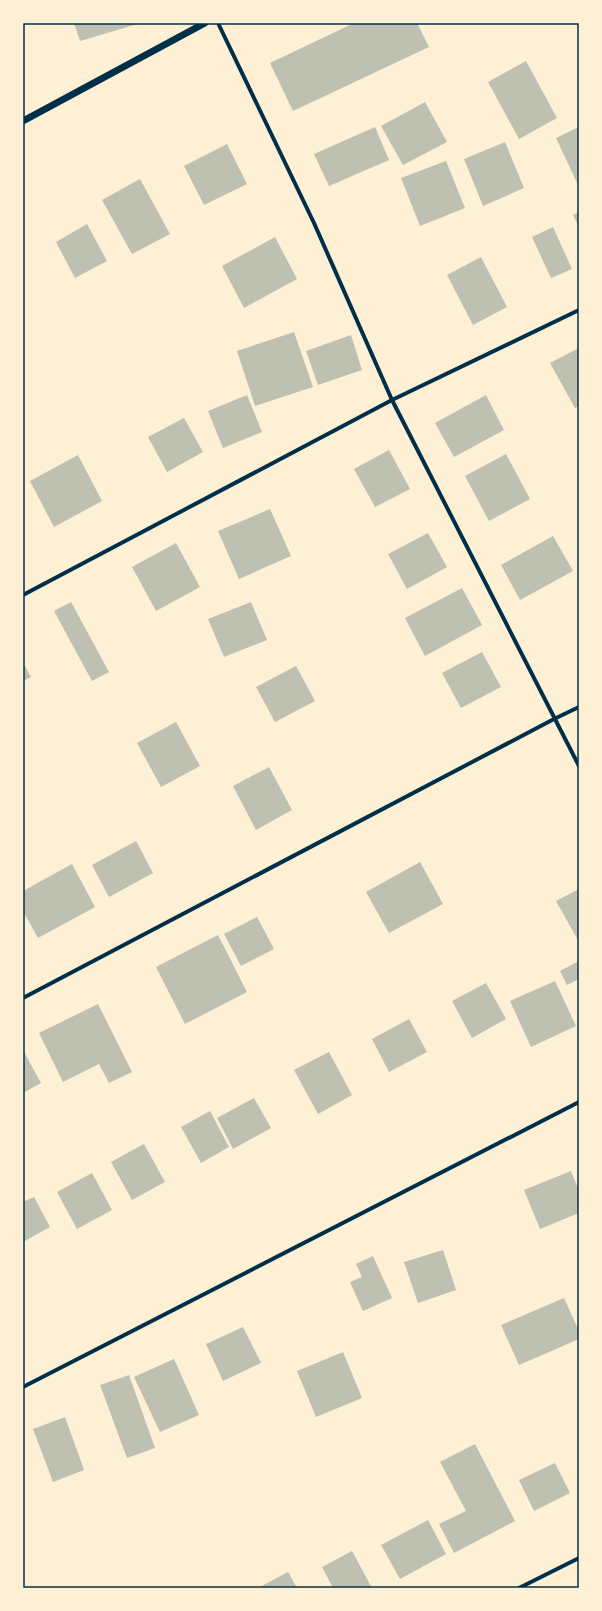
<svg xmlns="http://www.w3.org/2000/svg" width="602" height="1611" font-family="Roboto,sans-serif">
<rect width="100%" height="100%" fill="#fdf0d5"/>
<g fill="#bec0b2">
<polygon points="74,23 141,23 80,41"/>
<polygon points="354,23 417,23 429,47 293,111 270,63"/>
<polygon points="526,61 557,118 519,139 488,82"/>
<polygon points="425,102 447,142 403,165 381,126"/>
<polygon points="375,127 389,160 329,186 314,154"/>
<polygon points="579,127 579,187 556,138"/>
<polygon points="505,142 524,188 483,206 464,159"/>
<polygon points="227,144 247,184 204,205 184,166"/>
<polygon points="446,161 465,208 420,226 401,178"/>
<polygon points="140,179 170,234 132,254 102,200"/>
<polygon points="579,212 579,227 573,215"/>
<polygon points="87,224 107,261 75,278 56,242"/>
<polygon points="553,227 572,269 551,278 532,237"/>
<polygon points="275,237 297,279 244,308 222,266"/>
<polygon points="481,257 507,307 473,325 447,275"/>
<polygon points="294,332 313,387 255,406 237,351"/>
<polygon points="351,335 362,370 318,385 306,351"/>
<polygon points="579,348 579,406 575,408 550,363"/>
<polygon points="247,395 262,432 223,448 208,411"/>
<polygon points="486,395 504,430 454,457 435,423"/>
<polygon points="184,418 203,452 167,472 148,437"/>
<polygon points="389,450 410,489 375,507 354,469"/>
<polygon points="506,454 530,499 489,521 465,476"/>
<polygon points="78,455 102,501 54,527 30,481"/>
<polygon points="270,509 291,556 239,579 218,531"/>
<polygon points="428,533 447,567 407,589 388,554"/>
<polygon points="553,536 573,571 520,600 501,565"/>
<polygon points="176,543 200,587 156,611 132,567"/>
<polygon points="462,588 482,625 425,656 405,618"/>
<polygon points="71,602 109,672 92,681 54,611"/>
<polygon points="251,602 267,640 224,657 208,619"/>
<polygon points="482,652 501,687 461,708 442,673"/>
<polygon points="23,662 31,677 23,681"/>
<polygon points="296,666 315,701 275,722 256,687"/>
<polygon points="176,722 200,766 161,787 137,743"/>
<polygon points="269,767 292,810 256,830 233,786"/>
<polygon points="136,841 153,873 109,897 92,865"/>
<polygon points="420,862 443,904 389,933 366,892"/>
<polygon points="72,864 95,907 38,938 23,911 23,891"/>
<polygon points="579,889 579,942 556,901"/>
<polygon points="257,917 274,949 241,966 224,934"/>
<polygon points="218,935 247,992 185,1024 156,967"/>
<polygon points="579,961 579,979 567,985 560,971"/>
<polygon points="555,981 576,1026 531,1047 510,1001"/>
<polygon points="486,983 506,1019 472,1038 452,1001"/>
<polygon points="98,1004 132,1072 109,1083 99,1064 63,1082 39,1033"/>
<polygon points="409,1019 427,1052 389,1072 372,1039"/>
<polygon points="23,1050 41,1083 23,1093"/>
<polygon points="329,1052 352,1095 318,1114 294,1070"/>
<polygon points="254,1098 271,1128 233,1149 217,1118"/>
<polygon points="210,1111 229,1147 201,1163 181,1127"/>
<polygon points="144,1144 165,1182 132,1200 111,1162"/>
<polygon points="571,1171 579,1191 579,1213 540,1229 524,1190"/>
<polygon points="92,1173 112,1210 77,1229 57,1192"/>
<polygon points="34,1197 50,1227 23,1242 23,1202"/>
<polygon points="443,1250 456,1290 418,1303 404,1262"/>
<polygon points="373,1256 392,1298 363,1311 350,1282 362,1277 356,1264"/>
<polygon points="564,1298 579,1331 579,1339 519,1365 501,1325"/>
<polygon points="243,1327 261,1363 223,1381 206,1344"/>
<polygon points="343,1352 362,1398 316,1417 297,1371"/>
<polygon points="174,1359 199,1415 160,1432 134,1377"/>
<polygon points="129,1375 155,1448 127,1458 100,1385"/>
<polygon points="65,1417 84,1470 53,1482 33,1429"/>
<polygon points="475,1444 515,1521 454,1553 439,1524 466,1511 440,1462"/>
<polygon points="555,1463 570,1493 534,1511 519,1480"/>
<polygon points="428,1520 446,1554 400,1579 381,1545"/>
<polygon points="352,1551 372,1588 333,1588 322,1567"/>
<polygon points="288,1572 297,1588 258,1588"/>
</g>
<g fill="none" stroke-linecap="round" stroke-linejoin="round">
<g stroke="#003049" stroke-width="4">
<polyline points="218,23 314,223 392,400 579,766"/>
<polyline points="23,595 392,400 579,310"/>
<polyline points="23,998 554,719 579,707"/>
<polyline points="23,1387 579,1102"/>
<polyline points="519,1588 579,1558"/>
</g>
<polyline stroke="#003049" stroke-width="7" points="23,121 205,23"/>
</g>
<rect width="602" height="1611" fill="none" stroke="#fdf0d5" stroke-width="48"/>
<rect x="24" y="24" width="554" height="1563" fill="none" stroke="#003049" stroke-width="1.5"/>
</svg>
